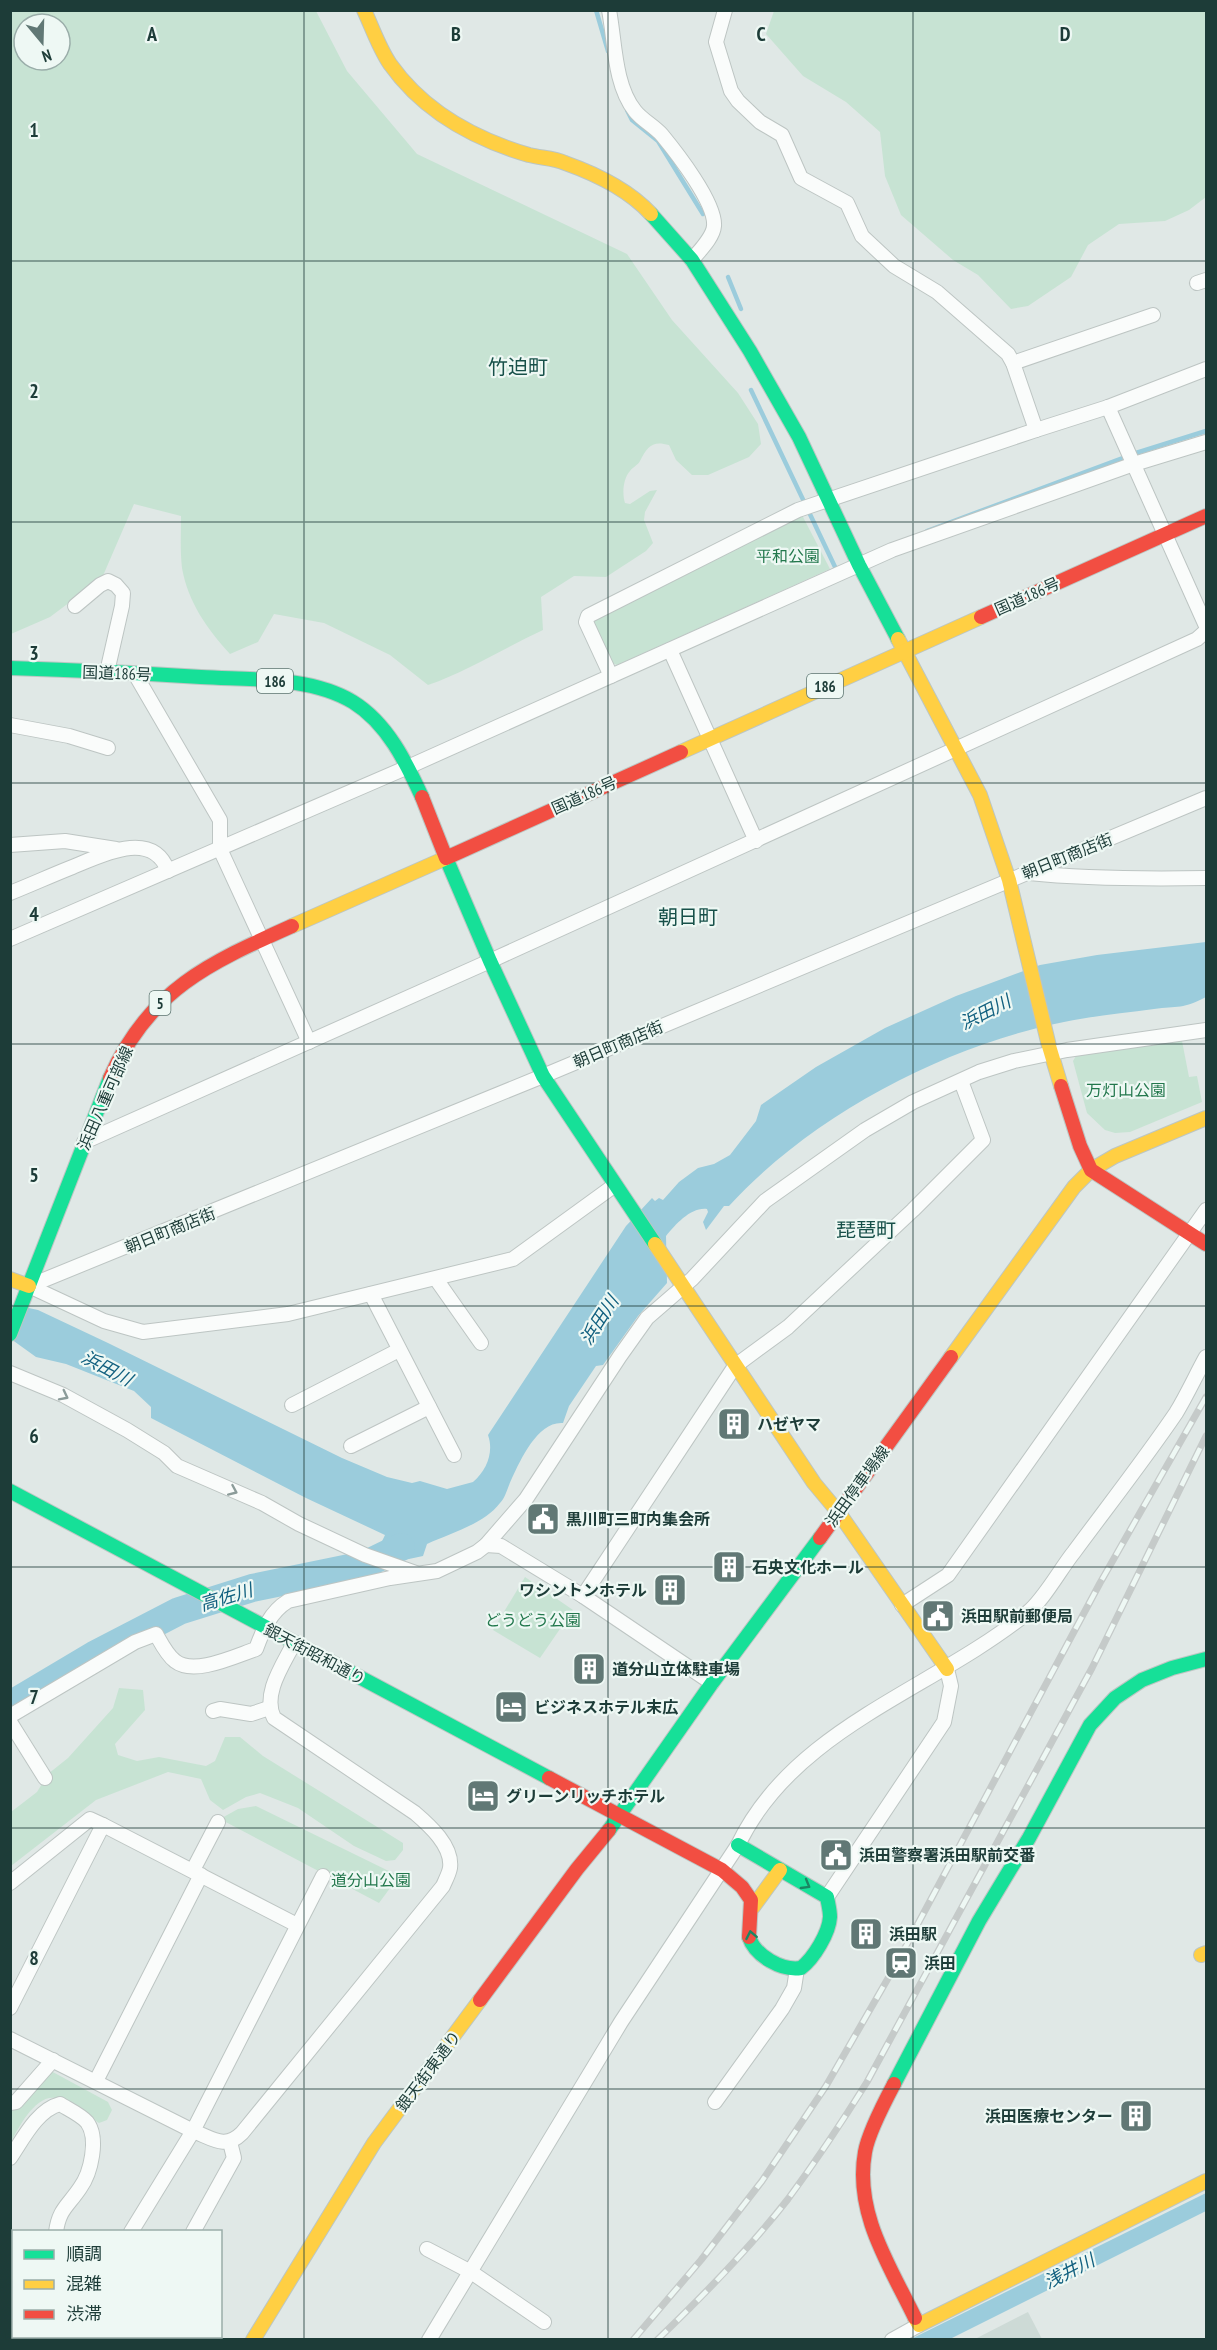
<svg xmlns="http://www.w3.org/2000/svg" width="1217" height="2350" font-family="'PT Sans Narrow','Noto Sans JP',sans-serif">
<rect width="100%" height="100%" fill="#e0e8e6"/>
<polygon fill="#cddad6" points="1028,2312 1042,2339 975,2339"/>
<g fill="#c7e3d3" fill-rule="evenodd">
<path d="M11,11H316L347,71L417,154L627,254L672,320L738,393L758,424L761,444L749,457L708,475H692L676,460L669,445C652,440 647,447 640,461C638,465 633,467 630,471C623,479 622,493 625,503L630,504L650,491L657,490L645,512L644,520L653,543L646,551L606,577L574,576L541,597L543,630C504,648 468,671 428,685L390,655L324,623L274,614L258,642L230,654C207,629 188,602 182,568C180,551 181,533 181,516L134,504L102,578L50,617L11,634ZM24,24H60V60H24Z"/>
<polygon points="774,11 1206,11 1206,197 1189,210 1165,221 1119,224 1088,245 1071,277 1028,306 1011,309 978,275 953,260 901,215 885,176 880,132 846,102 803,76 766,34"/>
<polygon points="802,515 830,569 617,665 610,662 592,624 595,618"/>
<polygon points="1182,1041 1189,1077 1197,1076 1202,1102 1130,1132 1115,1133 1105,1130 1087,1113 1073,1061 1076,1056"/>
<polygon points="525,1577 573,1610 540,1658 493,1630"/>
<polygon points="119,1688 143,1690 145,1710 115,1744 118,1755 137,1761 159,1757 206,1766 215,1761 225,1737 240,1737 263,1756 403,1843 403,1850 395,1860 386,1861 354,1846 298,1808 260,1793 246,1797 223,1810 210,1800 201,1779 168,1772 96,1800 11,1866 11,1812 37,1792 48,1774 68,1758 113,1708"/>
<polygon points="256,1806 399,1876 379,1903 220,1819 238,1809"/>
<path d="M51,2071L108,2102L112,2110L107,2120L99,2123C87,2116 73,2103 59,2099C37,2091 19,2127 11,2142V2111L34,2092Z"/>
</g>
<g fill="#9bccdc">
<path d="M1206,942V997C1184,1009 1177,1006 1154,1009C1124,1013 1093,1016 1064,1022C944,1046 811,1116 729,1206H724L706,1230L703,1222L708,1212L707,1209C691,1207 676,1224 666,1236L667,1283L638,1316L603,1365L596,1366L569,1406L563,1423C538,1421 521,1459 512,1478C508,1486 506,1497 500,1503C484,1524 451,1533 427,1544L423,1556L376,1566L362,1562L375,1556L385,1535L306,1498L151,1418V1407L134,1391L66,1364L36,1357L11,1339L10,1304L38,1310L108,1343L342,1458L387,1477L412,1483L420,1481L447,1489L473,1482C487,1470 494,1452 488,1435L626,1226L652,1198L655,1201L659,1198L663,1200L679,1182L698,1168L714,1164L730,1155L756,1121L761,1105L816,1067L885,1028L956,996L1040,965L1097,955Z"/>
<polygon points="1206,2193 1206,2211 950,2339 909,2340"/>
</g>
<g fill="none" stroke-linecap="round" stroke-linejoin="round">
<g stroke="#9bccdc" stroke-width="4.5">
<polyline points="596,10 608,51"/>
<polyline points="627,110 632,120 658,141 703,214"/>
<polyline points="728,277 741,309"/>
<polyline points="751,390 836,569"/>
<polyline points="927,531 1136,453 1206,431"/>
</g>
<polyline stroke="#9bccdc" stroke-width="28" points="10,1705 94,1655 179,1611 252,1588 364,1565 401,1547"/>
<defs>
<g id="street">
<path d="M609,10C615,41 614,85 635,111C642,120 654,126 662,135C676,152 716,203 714,226C713,238 699,251 692,260"/>
<polyline points="725,10 716,42 731,91 738,101 760,122 782,135 801,178 847,203 862,236 894,266 937,292 1008,354 1013,363 1036,430 1108,407 1206,369"/>
<polyline points="1197,283 1206,280"/>
<polyline points="1013,363 1153,315"/>
<polyline points="1108,407 1206,626"/>
<polyline points="75,606 100,585 108,581 116,585 123,593 122,606 107,672"/>
<polyline points="670,650 756,841"/>
<polyline points="135,674 220,820 220,849 309,1042"/>
<polyline points="611,676 586,622 588,616 798,510 1036,430"/>
<polyline points="10,725 69,736 108,748"/>
<polyline points="10,845 65,841 116,849"/>
<path d="M1029,873C1088,879 1147,879 1206,878"/>
<path d="M10,893C30,885 50,876 70,868C98,857 152,827 168,871"/>
<polyline points="10,939 408,767 892,550 1134,464 1206,442"/>
<polyline points="84,1142 490,961 1197,639 1206,631"/>
<polyline points="436,1279 481,1343"/>
<polyline points="29,1286 543,1076 1206,798"/>
<polyline points="29,1286 104,1321 143,1332 288,1314 513,1259 615,1185"/>
<polyline points="371,1294 454,1455"/>
<polyline points="10,1373 63,1395 127,1430 164,1453 177,1466 262,1503 299,1524 365,1555 416,1573"/>
<polyline points="292,1405 399,1350"/>
<polyline points="351,1446 429,1407"/>
<polyline points="486,1545 501,1546 583,1596 712,1683"/>
<polyline points="583,1596 735,1366 788,1327 913,1210 983,1140 961,1081"/>
<polyline points="902,1605 948,1575 1206,1210"/>
<polyline points="213,1711 220,1709 251,1714 269,1708"/>
<path d="M10,1716L135,1642L156,1634C161,1643 167,1655 175,1661C194,1676 235,1656 256,1649C263,1630 270,1612 288,1601L390,1578L437,1571L477,1552L486,1545L526,1499L620,1356L647,1318L692,1279L765,1201L865,1130L913,1102L979,1072L1014,1061L1067,1050L1206,1030"/>
<polyline points="10,1722 45,1778"/>
<polyline points="193,1870 218,1822"/>
<polyline points="10,1883 90,1819 103,1825"/>
<polyline points="827,1897 944,1722 951,1686 947,1669"/>
<polyline points="10,2008 103,1825 297,1925"/>
<path d="M10,2039L193,2131C212,2138 225,2150 242,2133L443,1886C445,1881 449,1874 450,1868C453,1846 429,1825 415,1813L274,1718C262,1694 283,1665 294,1643"/>
<polyline points="96,2081 201,1875"/>
<polyline points="715,2102 782,2009 794,1988 797,1969"/>
<polyline points="10,2103 16,2102 53,2060"/>
<path d="M10,2158C23,2139 37,2110 60,2104C68,2109 81,2115 87,2122C99,2138 91,2173 80,2188C68,2206 59,2209 56,2232"/>
<polyline points="131,2232 193,2131 323,1876"/>
<polyline points="193,2232 234,2158 230,2142"/>
<polyline points="427,2249 471,2272 544,2322"/>
<path d="M429,2340L621,2022L738,1845C794,1728 932,1690 1027,1613C1043,1601 1061,1568 1074,1552C1108,1506 1144,1460 1176,1413C1187,1395 1196,1375 1206,1357"/>
<polyline points="892,2340 919,2325"/>
</g>
<g id="fast">
<polyline points="651,214 692,260 750,351 799,437 859,565 898,639"/>
<path d="M10,668C74,670 138,673 201,677C250,680 310,676 353,702C387,723 406,762 422,797"/>
<polyline points="446,858 490,961 543,1076 655,1244"/>
<polyline points="10,1334 110,1078"/>
<polyline points="10,1491 549,1778"/>
<polyline points="609,1830 712,1683 820,1538"/>
<path d="M738,1845L827,1897C828,1903 830,1910 830,1917C829,1933 814,1958 801,1968C782,1971 755,1956 749,1937"/>
<polyline points="894,2084 979,1921 1029,1838 1090,1725 1115,1698 1142,1680 1172,1668 1206,1659"/>
</g>
<g id="slow">
<path d="M364,10C372,27 379,48 390,64C424,112 474,139 529,155C541,158 554,158 565,163C596,174 629,190 651,214"/>
<polyline points="898,639 980,795 1009,880 1049,1046 1061,1086"/>
<polyline points="681,752 981,617"/>
<polyline points="292,926 446,858"/>
<polyline points="655,1244 814,1483 839,1513 947,1669"/>
<polyline points="10,1279 29,1286"/>
<polyline points="951,1357 1074,1187 1091,1170 1115,1156 1206,1118"/>
<polyline points="753,1907 780,1870"/>
<polyline points="1201,1955 1206,1953"/>
<polyline points="915,2318 919,2325 1206,2181"/>
<polyline points="253,2340 374,2143 480,2000"/>
</g>
<g id="jam">
<polyline points="981,617 1206,516"/>
<polyline points="422,797 446,858 681,752"/>
<path d="M110,1078C149,990 209,963 292,926"/>
<polyline points="1061,1086 1080,1146 1091,1170 1206,1244"/>
<polyline points="820,1538 951,1357"/>
<polyline points="549,1778 722,1870 742,1887 751,1900 749,1937"/>
<polyline points="480,2000 577,1869 609,1830"/>
<path d="M894,2084C885,2101 868,2134 865,2152C854,2213 890,2266 915,2318"/>
</g>
</defs>
<use href="#street" stroke="#bdc5c3" stroke-width="16"/>
<use href="#fast" stroke="#bcc6c3" stroke-width="16"/>
<use href="#slow" stroke="#bcc6c3" stroke-width="16"/>
<use href="#jam" stroke="#bcc6c3" stroke-width="16"/>
<use href="#street" stroke="#fafcfb" stroke-width="14"/>
<use href="#fast" stroke="#16e098" stroke-width="14"/>
<use href="#slow" stroke="#ffcf43" stroke-width="14"/>
<use href="#jam" stroke="#f24e42" stroke-width="14"/>
<defs>
<g id="rail">
<polyline points="633,2340 701,2260 762,2181 826,2086 898,1961 1100,1583 1206,1397"/>
<path d="M657,2340C703,2296 749,2249 788,2199C816,2161 842,2122 867,2082L1092,1668L1206,1436"/>
</g>
</defs>
<use href="#rail" stroke="#c5cac9" stroke-width="7"/>
<use href="#rail" stroke="#eef8f4" stroke-width="4.5" stroke-dasharray="14" stroke-linecap="butt"/>
</g>
<defs><path id="oneway-chevron" d="M-2-3.5L2.5 0L-2 3.5" fill="none" stroke-width="1.6" stroke-linecap="round" stroke-linejoin="round" transform="scale(1.5)"/></defs>
<g stroke="#8c9c9a">
<use href="#oneway-chevron" transform="translate(64 1396) rotate(27)"/>
<use href="#oneway-chevron" transform="translate(233 1491) rotate(24)"/>
</g>
<g stroke="#1a8663">
<use href="#oneway-chevron" transform="translate(806 1885) rotate(30)"/>
<use href="#oneway-chevron" transform="translate(751 1935) rotate(-101)"/>
</g>
<path fill="none" stroke="#1d3c38" stroke-width="1.5" stroke-opacity="0.55" d="M304,10V2340M608,10V2340M913,10V2340M10,261H1206M10,522H1206M10,783H1206M10,1044H1206M10,1306H1206M10,1567H1206M10,1828H1206M10,2089H1206"/>
<defs>
<symbol id="building-square" viewBox="-11 -11 22 22"><rect x="-9" y="-9" width="18" height="18" rx="4" fill="#617875" stroke="#eef8f4"/><path d="M-4-6H4V6H1V3H-1V6H-4ZM-2.5-4.3h1.7v1.8h-1.7ZM.8-4.3h1.7v1.8H.8ZM-2.5-1h1.7V.8h-1.7ZM.8-1h1.7V.8H.8Z" fill="#fff"/></symbol>
<symbol id="civic-square" viewBox="-11 -11 22 22"><rect x="-9" y="-9" width="18" height="18" rx="4" fill="#617875" stroke="#eef8f4"/><path d="M-.6-6.5H3V-4.5H.6V-3L4-1V1h2V6H-6V1h2V-1L-.6-3ZM-1.2 2.5V6h2.4V2.5Z" fill="#fff"/></symbol>
<symbol id="hotel-square" viewBox="-11 -11 22 22"><rect x="-9" y="-9" width="18" height="18" rx="4" fill="#617875" stroke="#eef8f4"/><path d="M-6-4.5h1.5V1H6V5H4.5V3h-9V5H-6ZM-4 0a1.8 1.8 0 1 1 3.6 0ZM.5 0V-2.5h3Q6-2.5 6 0Z" fill="#fff"/></symbol>
<symbol id="station-square" viewBox="-11 -11 22 22"><rect x="-9" y="-9" width="18" height="18" rx="4" fill="#617875" stroke="#eef8f4"/><path d="M-3-6H3Q5-6 5-4V2Q5 4 3 4L4.5 6H3L1.5 4h-3L-3 6H-4.5L-3 4Q-5 4-5 2V-4Q-5-6-3-6ZM-3.5-4v3h7v-3ZM-3.5 1v1.5H-2V1ZM2 1v1.5H3.5V1Z" fill="#fff"/></symbol>
</defs>
<g fill-rule="evenodd">
<use href="#building-square" x="715" y="1405" width="38" height="38"/>
<use href="#civic-square" x="524" y="1500" width="38" height="38"/>
<use href="#building-square" x="710" y="1548" width="38" height="38"/>
<use href="#building-square" x="651" y="1571" width="38" height="38"/>
<use href="#civic-square" x="919" y="1597" width="38" height="38"/>
<use href="#building-square" x="570" y="1650" width="38" height="38"/>
<use href="#hotel-square" x="492" y="1688" width="38" height="38"/>
<use href="#hotel-square" x="464" y="1777" width="38" height="38"/>
<use href="#civic-square" x="817" y="1836" width="38" height="38"/>
<use href="#building-square" x="847" y="1915" width="38" height="38"/>
<use href="#station-square" x="882" y="1944" width="38" height="38"/>
<use href="#building-square" x="1117" y="2097" width="38" height="38"/>
</g>
<g text-anchor="middle" dominant-baseline="central" stroke-width="4.5" stroke-linejoin="round" paint-order="stroke">
<g fill="#eef8f4" stroke="#5c7470" stroke-width="1.5">
<rect x="257" y="669" width="36" height="24" rx="4.5"/>
<rect x="807" y="674" width="36" height="24" rx="4.5"/>
<rect x="149.5" y="991" width="21" height="24" rx="4.5"/>
</g>
<g font-size="15" font-weight="bold" fill="#1d3c38">
<text x="275" y="681">186</text>
<text x="825" y="686">186</text>
<text x="160" y="1003">5</text>
</g>
<g font-size="16" fill="#23784d" stroke="#eef8f4">
<text x="788" y="556">平和公園</text>
<text x="1126" y="1090">万灯山公園</text>
<text x="533" y="1620">どうどう公園</text>
<text x="371" y="1880">道分山公園</text>
</g>
<g font-size="16" fill="#1d3c38" stroke="#eef8f4">
<text transform="translate(1027 596) rotate(-24)">国道186号</text>
<text transform="translate(117 673) rotate(2)">国道186号</text>
<text transform="translate(584 795) rotate(-24)">国道186号</text>
<text transform="translate(1067 856) rotate(-22)">朝日町商店街</text>
<text transform="translate(618 1044) rotate(-23)">朝日町商店街</text>
<text transform="translate(105 1098) rotate(-66)">浜田八重可部線</text>
<text transform="translate(170 1230) rotate(-22)">朝日町商店街</text>
<text transform="translate(857 1486) rotate(-54)">浜田停車場線</text>
<text transform="translate(315 1654) rotate(28)">銀天街昭和通り</text>
<text transform="translate(428 2071) rotate(-53)">銀天街東通り</text>
</g>
<g font-size="16" font-weight="bold" fill="#1d3c38" stroke="#eef8f4" text-anchor="start">
<text x="757" y="1424">ハゼヤマ</text>
<text x="566" y="1519">黒川町三町内集会所</text>
<text x="752" y="1567">石央文化ホール</text>
<text x="647" y="1590" text-anchor="end">ワシントンホテル</text>
<text x="961" y="1616">浜田駅前郵便局</text>
<text x="612" y="1669">道分山立体駐車場</text>
<text x="534" y="1707">ビジネスホテル末広</text>
<text x="506" y="1796">グリーンリッチホテル</text>
<text x="859" y="1855">浜田警察署浜田駅前交番</text>
<text x="889" y="1934">浜田駅</text>
<text x="924" y="1963">浜田</text>
<text x="1113" y="2116" text-anchor="end">浜田医療センター</text>
</g>
<g font-size="18" font-style="italic" fill="#11607f" stroke="#eef8f4">
<text transform="translate(985 1012) rotate(-27)">浜田川</text>
<text transform="translate(599 1320) rotate(-57)">浜田川</text>
<text transform="translate(107 1368) rotate(28)">浜田川</text>
<text transform="translate(226 1597) rotate(-17)">高佐川</text>
<text transform="translate(1069 2271) rotate(-27)">浅井川</text>
</g>
<g font-size="20" fill="#175049" stroke="#eef8f4">
<text x="518" y="367">竹迫町</text>
<text x="688" y="917">朝日町</text>
<text x="866" y="1230">琵琶町</text>
</g>
</g>
<g font-size="20" text-anchor="middle" font-weight="bold" fill="#1d3c38" stroke="#eef8f4" stroke-width="4.5" stroke-linejoin="round" paint-order="stroke">
<text x="152" y="41">A</text>
<text x="456" y="41">B</text>
<text x="761" y="41">C</text>
<text x="1065" y="41">D</text>
<text x="34" y="137">1</text>
<text x="34" y="398">2</text>
<text x="34" y="660">3</text>
<text x="34" y="921">4</text>
<text x="34" y="1182">5</text>
<text x="34" y="1443">6</text>
<text x="34" y="1704">7</text>
<text x="34" y="1965">8</text>
</g>
<rect width="1217" height="2350" fill="none" stroke="#1d3c38" stroke-width="24"/>
<rect x="12" y="2230" width="210" height="108" fill="#eef8f4" stroke="#9aada9" stroke-width="1.5"/>
<rect x="24" y="2250" width="30" height="9" fill="#16e098" stroke="#9aada9" stroke-width="1.5"/>
<text x="66" y="2260" font-size="18" fill="#1d3c38">順調</text>
<rect x="24" y="2280" width="30" height="9" fill="#ffcf43" stroke="#9aada9" stroke-width="1.5"/>
<text x="66" y="2290" font-size="18" fill="#1d3c38">混雑</text>
<rect x="24" y="2310" width="30" height="9" fill="#f24e42" stroke="#9aada9" stroke-width="1.5"/>
<text x="66" y="2320" font-size="18" fill="#1d3c38">渋滞</text>
<g transform="translate(42 42) rotate(161)"><circle r="28" fill="#eef8f4" stroke="#9aada9" stroke-width="1.5"/>
<path d="M0-4.5L10 22L0 15L-10 22Z" fill="#617875"/>
<text y="-9" font-size="16" font-weight="bold" text-anchor="middle" fill="#1d3c38">N</text>
</g>
</svg>
